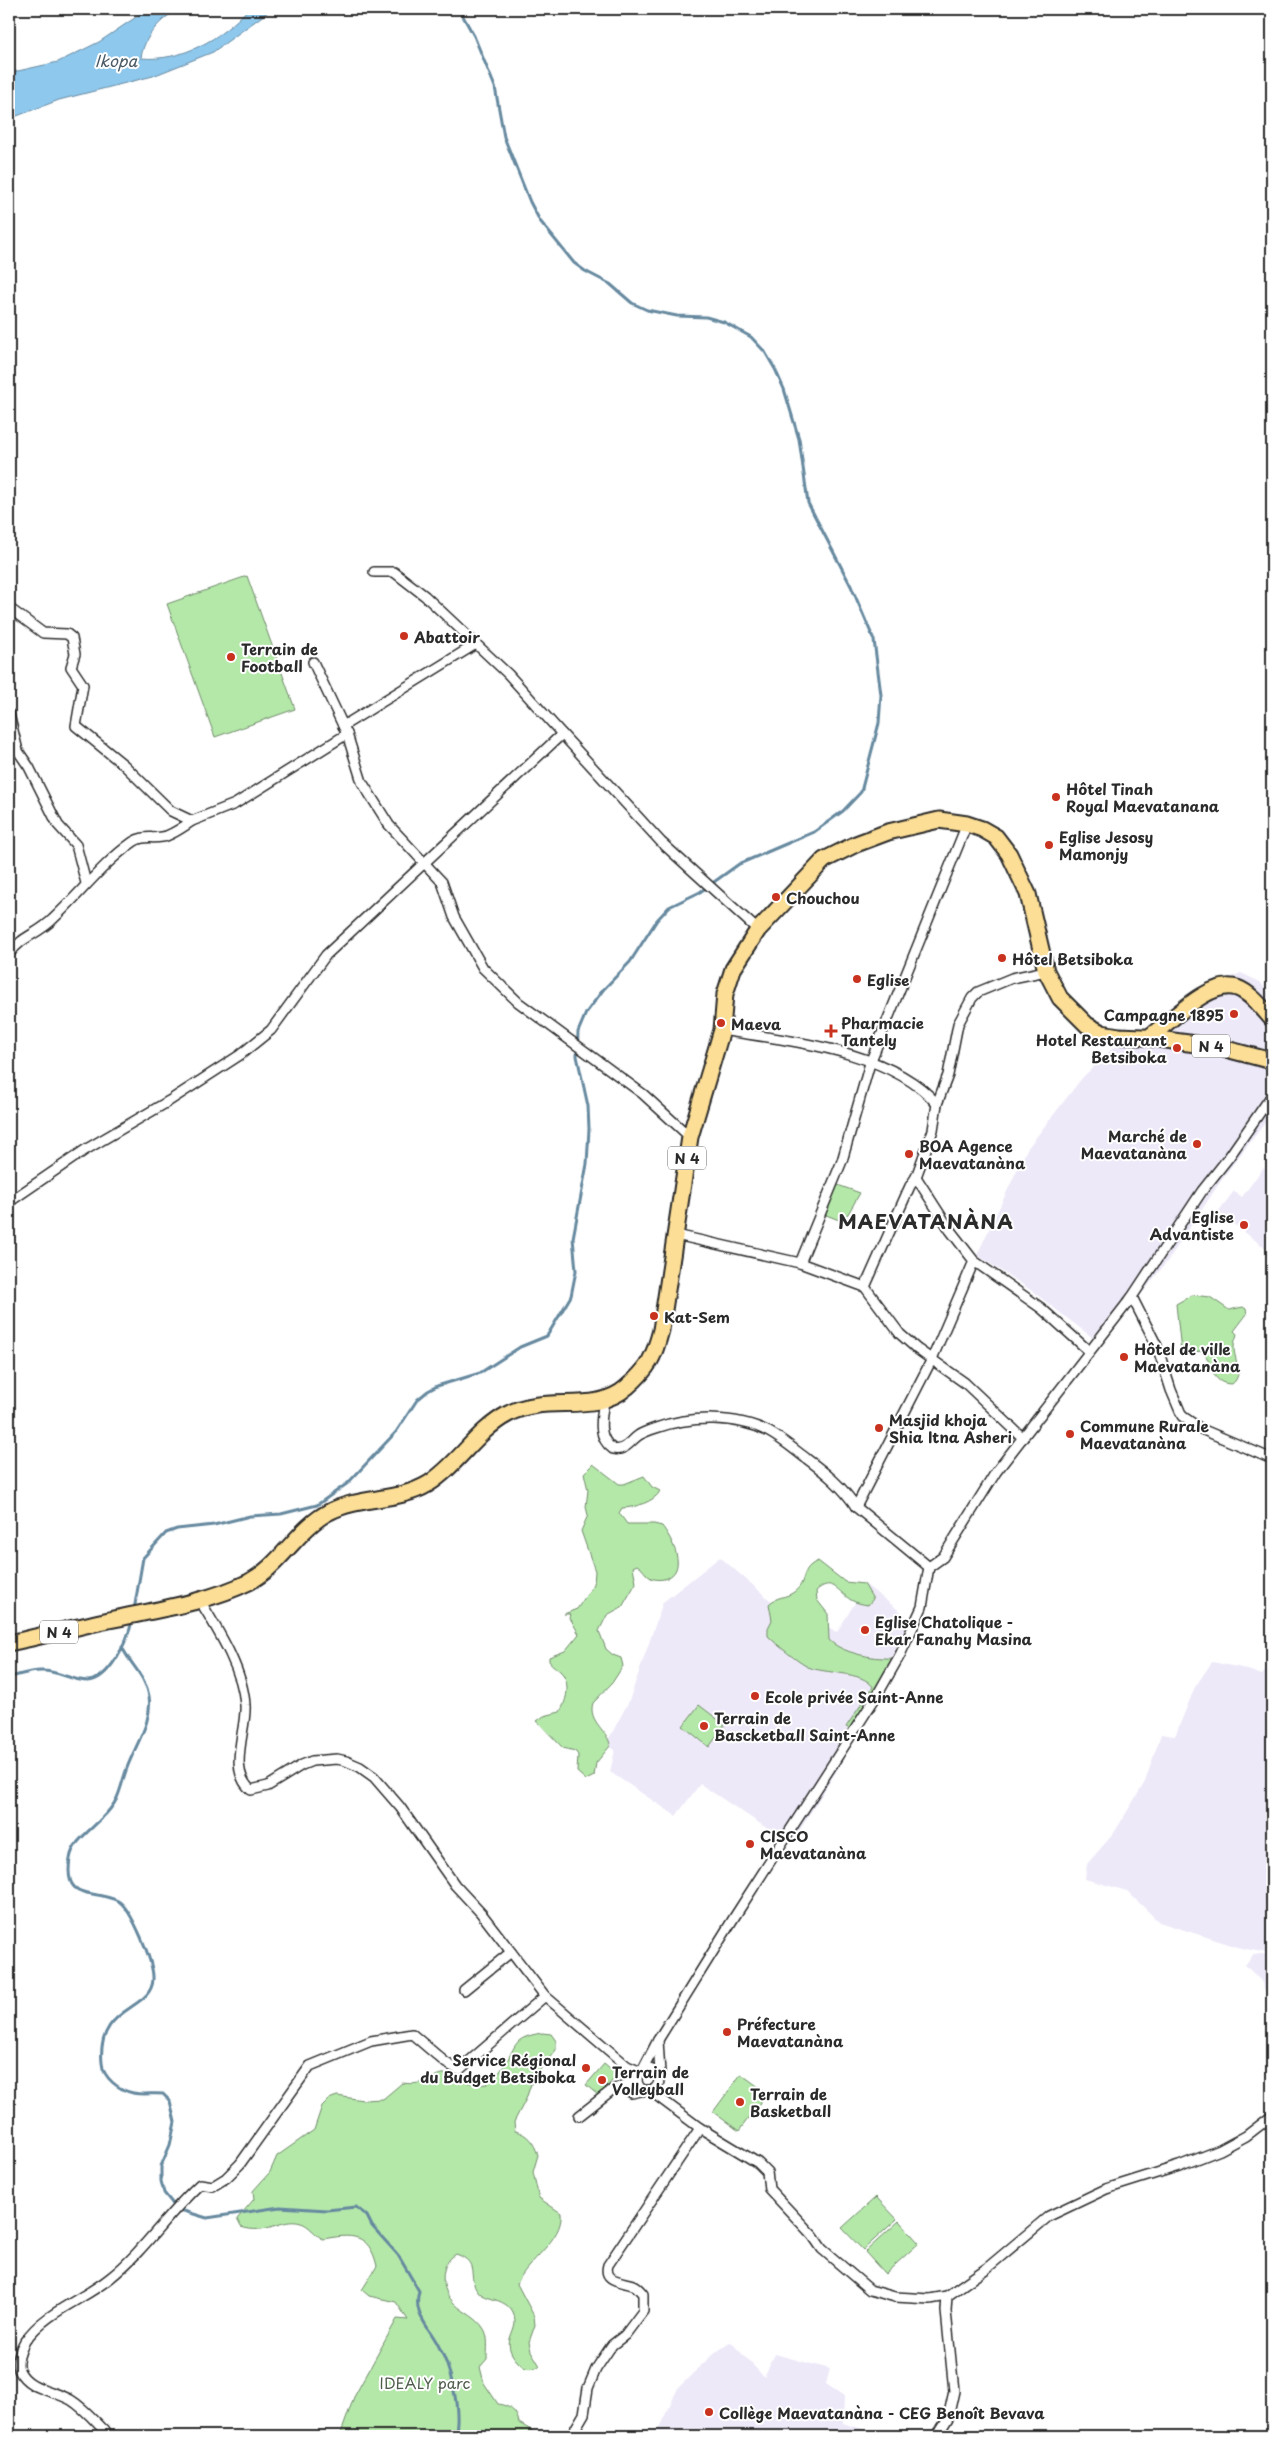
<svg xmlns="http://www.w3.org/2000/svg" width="1281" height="2445" font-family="'Playpen Sans',sans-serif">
<rect width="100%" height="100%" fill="#fff"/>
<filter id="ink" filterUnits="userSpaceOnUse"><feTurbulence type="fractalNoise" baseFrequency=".02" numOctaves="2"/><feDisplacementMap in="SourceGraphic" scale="10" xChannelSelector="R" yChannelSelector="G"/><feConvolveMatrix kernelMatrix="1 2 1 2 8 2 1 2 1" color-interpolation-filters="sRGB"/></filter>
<g filter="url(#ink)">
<g fill="#eee9f8">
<polygon points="1241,973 1260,982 1272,996 1272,1114 1227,1172 1169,1259 1102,1345 1032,1291 977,1255 1027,1149 1082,1078 1115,1046 1128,1045 1222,981"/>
<polygon points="1263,1168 1272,1174 1272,1253 1218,1212 1234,1191 1242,1197"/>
<polygon points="720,1557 777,1606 837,1632 866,1585 918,1625 841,1755 844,1759 791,1844 700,1784 676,1816 610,1772 615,1750 606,1744 629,1701 663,1602"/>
<polygon points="1212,1662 1242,1668 1262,1675 1272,1663 1272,1954 1241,1948 1159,1922 1127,1891 1085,1879 1087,1864 1114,1833 1145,1782 1161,1734 1175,1736 1195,1687"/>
<polygon points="1262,1954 1272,1955 1272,2008 1261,1981 1245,1965 1253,1955"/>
<polygon points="731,2342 764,2377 775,2354 830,2369 826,2384 844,2396 843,2423 866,2430 865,2436 655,2436 678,2388 712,2355"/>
</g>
<g fill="#b4e8a9" stroke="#708a6a">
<polygon points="247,576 295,709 215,737 167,604"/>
<polygon points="835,1184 860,1193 848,1214 839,1220 821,1213"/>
<path d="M1192,1295L1210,1297L1229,1310L1243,1307L1246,1309L1247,1314L1234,1331L1237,1334C1236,1338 1234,1342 1234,1346C1233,1358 1245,1374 1232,1384C1209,1384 1214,1363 1202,1351L1185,1353L1181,1351L1176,1304Z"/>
<path d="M593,1464L619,1484H624L644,1476L652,1487L660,1491C655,1502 633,1508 622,1508L619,1513L627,1524H654L662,1526C672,1539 688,1569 667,1578C662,1580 656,1580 651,1578C645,1575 643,1568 637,1565L633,1567L636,1583L622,1607L607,1615L599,1631L606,1649L613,1655L621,1658L623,1666L612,1683L593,1703C587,1722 610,1732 610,1746L596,1763L594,1776L586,1780L577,1772L578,1755L575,1751L563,1748L537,1721L544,1716L560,1712C567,1700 571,1683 561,1672C557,1668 552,1666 549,1661V1657L565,1651L579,1634L570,1618L571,1614H564L577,1609L594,1584L595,1571L581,1531L588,1515L586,1507L588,1490L584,1473Z"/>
<path d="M818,1561L845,1582L864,1584L873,1599L868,1605C862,1604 856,1603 851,1600C838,1592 832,1576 816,1591L817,1600L828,1614L829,1640C839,1650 858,1655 872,1657C882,1659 889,1656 899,1662L855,1731L846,1727L873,1687C863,1671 825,1674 808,1667C799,1663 776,1644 768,1636V1628L772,1620L769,1604C777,1596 786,1598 794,1592C808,1582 799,1569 818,1561Z"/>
<polygon points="699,1705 725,1725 709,1747 683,1726"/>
<path d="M542,2033L551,2034L556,2041V2050L533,2078L526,2099L514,2122L515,2131C528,2134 534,2143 538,2155L533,2172L539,2198L561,2213C564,2240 526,2261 517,2284L534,2316L535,2325L529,2342L531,2351L540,2366C531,2370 525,2370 519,2363C496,2340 522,2331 513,2313C505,2297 485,2301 478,2291C466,2276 481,2263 456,2254C438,2265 440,2290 455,2304C464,2313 477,2317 484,2329C489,2337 487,2349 487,2359L480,2367L484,2383L498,2404C510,2406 517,2411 519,2423L541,2436H340L354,2397L397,2319L408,2320L396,2302L369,2296L362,2290L377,2266C369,2232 351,2234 323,2239C315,2235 309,2225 301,2223C281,2217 267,2236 241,2227L237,2219L254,2199L253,2191L270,2172L277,2156L314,2130L322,2106L329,2099L337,2096L363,2100L383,2099L402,2083C410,2084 419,2084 426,2081C433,2079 437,2073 445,2074C460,2077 470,2087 487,2084C493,2079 499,2074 503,2067C518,2045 511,2038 542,2033Z"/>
<polygon points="604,2064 617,2075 599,2096 586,2085"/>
<polygon points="741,2074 767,2093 739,2131 713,2112"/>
<polygon points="876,2197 897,2219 863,2250 842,2228"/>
<polygon points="899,2221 919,2243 885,2274 865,2252"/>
</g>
<path fill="#8ec8ed" stroke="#66899f" d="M148,9H178C160,20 144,36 141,58C182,62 222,38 248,9H272L213,52L153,76L59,100L9,119V73L58,62L99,42Z"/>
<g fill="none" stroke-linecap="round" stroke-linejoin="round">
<g stroke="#66899f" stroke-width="3">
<polyline points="134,1610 143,1558 166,1533 177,1529 214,1525 250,1516 281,1514 317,1505 348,1483 396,1432 417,1400 428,1391 437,1386 480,1373 520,1347 547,1336 571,1296 576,1271 573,1238 587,1164 589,1129 588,1106 577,1056 578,1032 586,1013 603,990 630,962 657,920 669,907 700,892 739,864 814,832 843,811 861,792 879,723 881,695 874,640 851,586 808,503 799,439 784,389 775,369 765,352 751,337 724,322 706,317 677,316 647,310 632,303 610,284 585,271 574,263 540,221 530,202 504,137 495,87 474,36 459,9"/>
<path d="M122,1647C130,1664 146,1677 149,1696C153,1722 135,1745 127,1768C123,1778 121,1790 116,1800C113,1806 107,1813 102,1818C91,1830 72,1842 70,1859C63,1903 93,1888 118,1901C131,1908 154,1963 153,1979C152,2012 96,2004 102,2063C103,2078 119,2090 133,2093C142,2095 154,2093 163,2094L170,2101L175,2122L170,2145L161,2166V2181L164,2193L177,2209L207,2218L280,2207L327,2210L356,2207L367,2216L372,2226L398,2255L419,2291C413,2314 426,2323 437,2343C450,2365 462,2411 455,2436"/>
<path d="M9,1677C20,1675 32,1670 43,1671C58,1671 73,1681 88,1681C110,1680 128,1639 132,1621"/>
</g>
<defs>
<g id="street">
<polyline points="374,572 394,572 425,596 508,674 562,734"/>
<polyline points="9,608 43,633 67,634 72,638 75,654 71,667 83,685 76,726 124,765 171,811 192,821 235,804 347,734"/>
<polyline points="313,662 347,734 362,782 389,825 442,882 454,917 483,968 518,1002 643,1094 690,1137"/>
<polyline points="9,714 18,751 29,767 58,825 76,845 86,883"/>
<polyline points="343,726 476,644"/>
<path d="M9,954C23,935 37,935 53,919C80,894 102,864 133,842C143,835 151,839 162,837C171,836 184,826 192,821"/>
<path d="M722,1030C789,1041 891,1050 937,1104"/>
<polyline points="916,1177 950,1230 974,1261 1041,1308 1089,1351"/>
<polyline points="9,1202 85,1150 169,1101 240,1055 271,1030 326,955 562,734 661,842 758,930"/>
<polyline points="676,1235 800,1263 865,1287"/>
<polyline points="800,1263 842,1161 870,1063 967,824"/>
<polyline points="1132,1297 1157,1346 1171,1390 1182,1416 1201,1429 1272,1459"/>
<path d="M604,1401C601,1419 597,1438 613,1449C625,1452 630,1441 639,1435C644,1432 650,1430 656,1428C690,1416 737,1415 769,1432C782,1439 795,1450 807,1459C826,1473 843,1487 856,1507"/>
<polyline points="1023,1438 965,1383 917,1349 900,1334 865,1287 910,1186 916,1177 933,1130 937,1104 948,1075 958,1024 972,998 978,992 1012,978 1046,971"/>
<polyline points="929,1567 856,1507 932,1359 974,1261"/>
<path d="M199,1599C217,1629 243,1669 245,1705C247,1730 227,1770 251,1790L268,1786L302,1765L312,1761L337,1759L346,1761L360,1767L374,1777L400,1807L455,1885L481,1913L545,1996L627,2066L641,2072"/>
<polyline points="464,1990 511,1952"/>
<circle cx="648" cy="2080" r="11"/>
<polyline points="642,2071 658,2040 735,1916 879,1692 900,1655 922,1607 929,1567 943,1557 996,1472 1132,1297 1202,1191 1229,1157 1272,1095"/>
<polyline points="658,2076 660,2073 658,2040"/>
<polyline points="622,2087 632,2093 646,2090"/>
<polyline points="649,2090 700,2128 758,2163 767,2172 769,2189 813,2236 822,2249 870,2290 895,2297 930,2299 947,2296 987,2268 1049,2216 1106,2189 1179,2166 1220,2150 1246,2136 1272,2116"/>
<polyline points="579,2116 612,2090 637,2080"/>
<path d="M105,2431C94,2420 84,2408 71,2400C54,2390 28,2390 19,2370C16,2362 20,2349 25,2341C46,2311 83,2300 110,2278C144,2251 168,2213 200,2184L213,2186L226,2178L240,2164L310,2066L371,2041L412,2034L446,2063L459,2070L545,1996"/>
<path d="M571,2436L584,2414L588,2388L596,2369L612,2345L625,2335L643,2311V2294C640,2291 637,2286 633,2285C622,2281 603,2282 608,2265L700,2128"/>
<polyline points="937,2436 948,2418 954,2391 946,2311 947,2296"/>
</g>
<g id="primary">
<path d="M1149,1037C1171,1022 1209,979 1237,988C1251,993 1263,1009 1272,1019"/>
<path d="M9,1643C42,1636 76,1627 109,1620C155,1610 206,1603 249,1582C280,1566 299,1527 329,1512C359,1496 398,1502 428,1484C458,1465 476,1431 508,1414C546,1393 595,1416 627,1387C649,1368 654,1357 661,1330L690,1137L722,1030L725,994L733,969L758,930L824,860L856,844L888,832L939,820L967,824L982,829L996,837L1009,854L1028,894L1046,971L1060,998L1087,1025L1102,1033L1119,1036L1143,1037L1196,1044L1226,1049L1272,1061"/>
</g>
</defs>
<use href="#street" stroke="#2b2b2b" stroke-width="12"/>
<use href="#primary" stroke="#2b2b2b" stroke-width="19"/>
<use href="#street" stroke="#fff" stroke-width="9"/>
<use href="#primary" stroke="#fcde96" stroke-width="15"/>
</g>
</g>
<g fill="#c8321e" stroke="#fff" stroke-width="2">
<circle cx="404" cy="636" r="5"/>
<circle cx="231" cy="657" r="5"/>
<circle cx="1056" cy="797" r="5"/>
<circle cx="1049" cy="845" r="5"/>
<circle cx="776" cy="897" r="5"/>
<circle cx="1002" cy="958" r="5"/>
<circle cx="857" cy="979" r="5"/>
<circle cx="1234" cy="1014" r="5"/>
<circle cx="721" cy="1023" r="5"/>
<path d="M828.5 1023.5h5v5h5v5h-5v5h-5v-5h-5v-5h5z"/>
<circle cx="1177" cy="1048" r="5"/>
<circle cx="1197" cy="1144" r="5"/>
<circle cx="909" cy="1154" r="5"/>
<circle cx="1244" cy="1225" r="5"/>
<circle cx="654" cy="1316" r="5"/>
<circle cx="1124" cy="1357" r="5"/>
<circle cx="879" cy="1428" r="5"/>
<circle cx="1070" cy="1434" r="5"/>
<circle cx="865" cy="1630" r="5"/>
<circle cx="755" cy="1696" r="5"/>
<circle cx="704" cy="1726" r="5"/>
<circle cx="750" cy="1844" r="5"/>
<circle cx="727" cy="2032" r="5"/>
<circle cx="586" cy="2068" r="5"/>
<circle cx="602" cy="2080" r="5"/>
<circle cx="740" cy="2102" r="5"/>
<circle cx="709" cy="2412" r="5"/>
</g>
<g text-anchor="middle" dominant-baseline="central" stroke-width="4" stroke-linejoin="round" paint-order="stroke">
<g fill="#fff" stroke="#6b6b6b" stroke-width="1">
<rect x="1192" y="1034.5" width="38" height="23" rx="4"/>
<rect x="668" y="1146.5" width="38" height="23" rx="4"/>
<rect x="40" y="1620.5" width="38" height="23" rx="4"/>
</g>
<g font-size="14" font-weight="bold" fill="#2b2b2b">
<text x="1211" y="1046">N 4</text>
<text x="687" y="1158">N 4</text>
<text x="59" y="1632">N 4</text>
</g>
<g font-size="15" font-weight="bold" fill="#2b2b2b" stroke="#fff" text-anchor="start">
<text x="414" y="636">Abattoir</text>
<text x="241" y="648">Terrain de<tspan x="241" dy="17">Football</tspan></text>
<text x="1066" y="788">Hôtel Tinah<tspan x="1066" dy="17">Royal Maevatanana</tspan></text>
<text x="1059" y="836">Eglise Jesosy<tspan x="1059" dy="17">Mamonjy</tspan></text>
<text x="786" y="897">Chouchou</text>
<text x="1012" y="958">Hôtel Betsiboka</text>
<text x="867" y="979">Eglise</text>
<text x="1224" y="1014" text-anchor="end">Campagne 1895</text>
<text x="841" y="1022">Pharmacie<tspan x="841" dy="17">Tantely</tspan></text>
<text x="731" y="1023">Maeva</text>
<text x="1167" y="1039" text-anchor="end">Hotel Restaurant<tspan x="1167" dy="17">Betsiboka</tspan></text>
<text x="1187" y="1135" text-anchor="end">Marché de<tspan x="1187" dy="17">Maevatanàna</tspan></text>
<text x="919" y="1145">BOA Agence<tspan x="919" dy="17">Maevatanàna</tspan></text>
<text x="1234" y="1216" text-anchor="end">Eglise<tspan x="1234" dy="17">Advantiste</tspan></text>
<text x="664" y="1316">Kat-Sem</text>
<text x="1134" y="1348">Hôtel de ville<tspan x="1134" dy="17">Maevatanàna</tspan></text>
<text x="889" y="1419">Masjid khoja<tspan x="889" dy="17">Shia Itna Asheri</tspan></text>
<text x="1080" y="1425">Commune Rurale<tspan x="1080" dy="17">Maevatanàna</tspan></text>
<text x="875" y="1621">Eglise Chatolique -<tspan x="875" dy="17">Ekar Fanahy Masina</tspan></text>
<text x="765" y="1696">Ecole privée Saint-Anne</text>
<text x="714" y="1717">Terrain de<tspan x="714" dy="17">Bascketball Saint-Anne</tspan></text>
<text x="760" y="1835">CISCO<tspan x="760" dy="17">Maevatanàna</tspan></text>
<text x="737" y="2023">Préfecture<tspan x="737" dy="17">Maevatanàna</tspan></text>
<text x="576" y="2059" text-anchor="end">Service Régional<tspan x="576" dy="17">du Budget Betsiboka</tspan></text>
<text x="612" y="2071">Terrain de<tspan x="612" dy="17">Volleyball</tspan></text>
<text x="750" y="2093">Terrain de<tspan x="750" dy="17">Basketball</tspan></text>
<text x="719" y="2412">Collège Maevatanàna - CEG Benoît Bevava</text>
</g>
<g font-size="15" fill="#4d5a4a" stroke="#fff">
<text x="425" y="2382">IDEALY parc</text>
</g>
<g font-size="16" font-style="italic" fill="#495a65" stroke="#fff">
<text x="116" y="60">Ikopa</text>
</g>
<g font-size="20" font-weight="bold" letter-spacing="1" fill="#2b2b2b" stroke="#fff">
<text x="926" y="1221">MAEVATANÀNA</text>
</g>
</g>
<rect width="1281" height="2445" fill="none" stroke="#fff" stroke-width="30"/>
<rect x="15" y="15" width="1251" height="2415" fill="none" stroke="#2b2b2b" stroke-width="2" filter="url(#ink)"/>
</svg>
